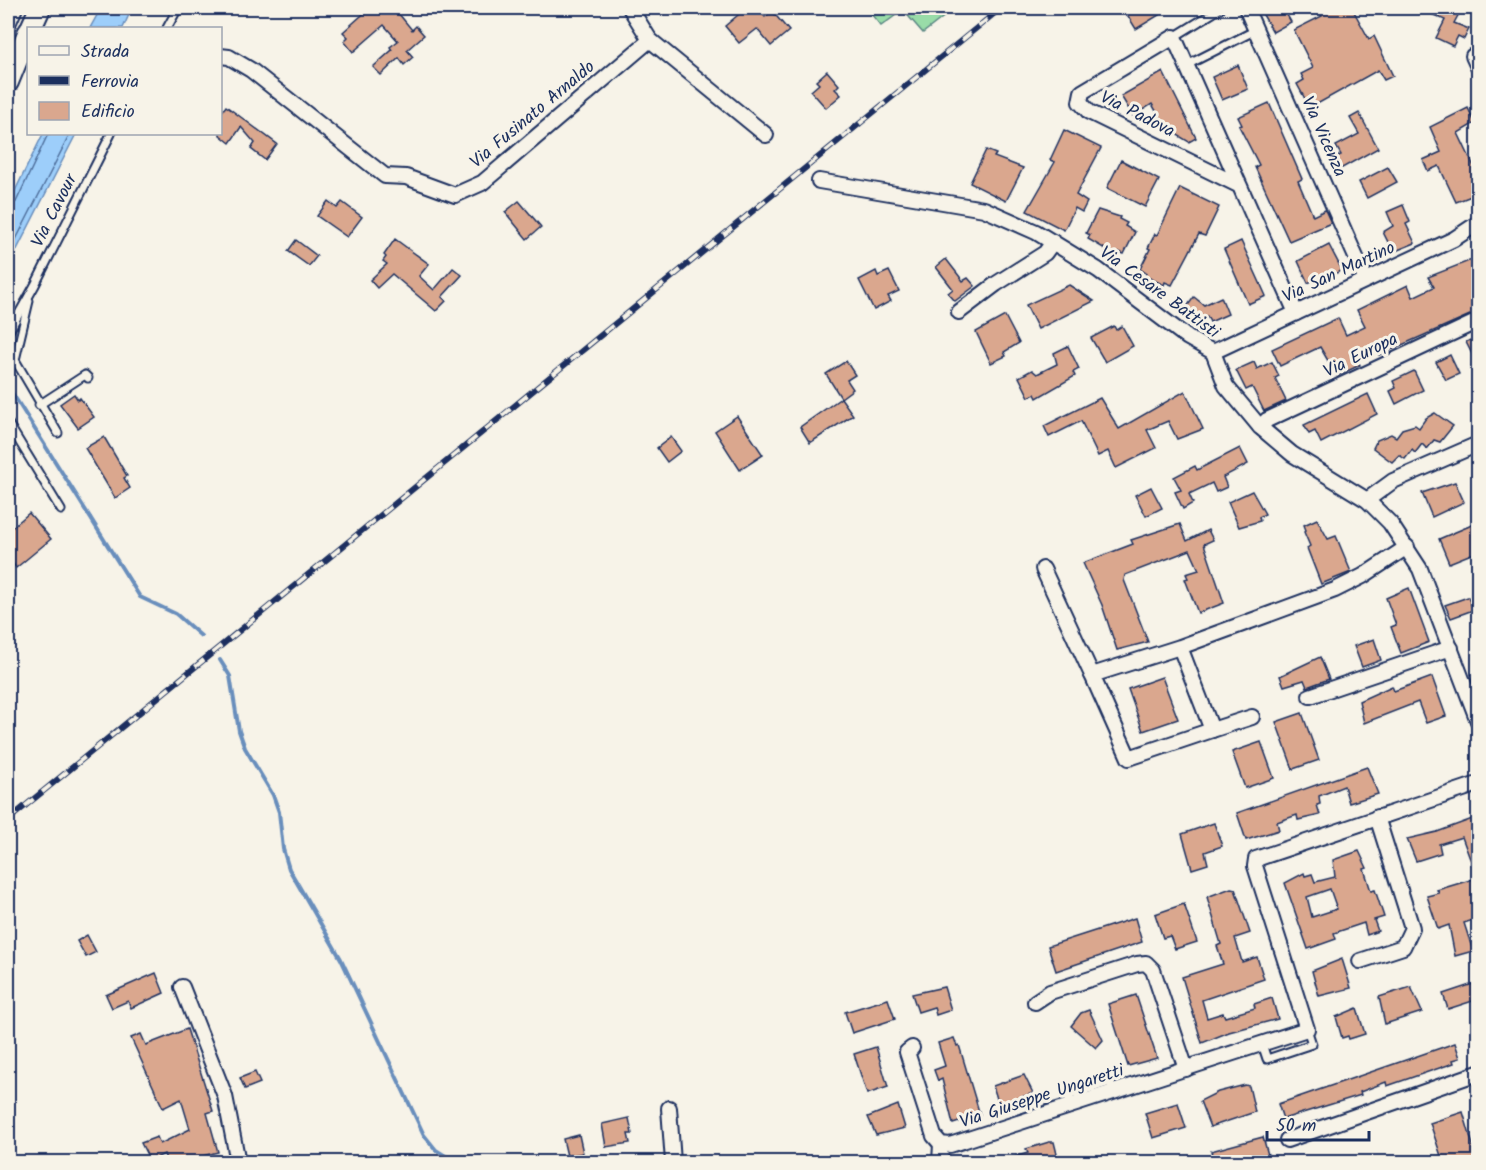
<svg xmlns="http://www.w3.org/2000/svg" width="1486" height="1170" font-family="Kalam,sans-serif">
<rect width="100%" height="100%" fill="#f7f3e8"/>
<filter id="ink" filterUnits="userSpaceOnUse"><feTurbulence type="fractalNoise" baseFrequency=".0167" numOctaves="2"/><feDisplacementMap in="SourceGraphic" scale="12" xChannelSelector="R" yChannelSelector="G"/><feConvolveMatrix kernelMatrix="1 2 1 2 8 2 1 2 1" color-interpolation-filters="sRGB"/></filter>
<g filter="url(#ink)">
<polygon fill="#99dca8" stroke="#5a8683" stroke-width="1.5" points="880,8 955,8 923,33 903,10 881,26 871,14"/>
<g fill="#9dcefa" stroke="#698ebc" stroke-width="1.5">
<polygon points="101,8 132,8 123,28 90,28"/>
<polygon points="43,134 76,134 8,267 8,205"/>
</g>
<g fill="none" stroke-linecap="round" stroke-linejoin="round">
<g stroke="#4f6f9c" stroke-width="1.5">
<polyline points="8,206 16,202 48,134"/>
<polyline points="8,255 70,134"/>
</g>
<g stroke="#698ebc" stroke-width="4">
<polyline points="9,388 140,597 176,614 201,636"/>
<polyline points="220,660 230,676 239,731 245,748 273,795 279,812 283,849 289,869 341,959 424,1135 436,1150 455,1162"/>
</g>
</g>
<g fill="#daa78e" stroke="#1b2f5e" stroke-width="1.5" fill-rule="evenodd">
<polygon points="370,8 406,8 399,14 412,30 416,26 424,35 407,50 413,57 404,65 399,58 381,75 373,67 392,50 390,47 398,41 384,25 353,52 344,41 348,37 343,32"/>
<polygon points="732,8 757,8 765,17 772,11 789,31 771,46 757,29 739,43 725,26 738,15"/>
<polygon points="1123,8 1155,8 1159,15 1136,29"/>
<polygon points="1259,8 1283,8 1291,22 1273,32"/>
<polygon points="1317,8 1352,8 1369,39 1374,36 1393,76 1384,80 1378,70 1310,108 1297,84 1304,80 1301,74 1313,68 1294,30 1322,16"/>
<polygon points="1418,8 1462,8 1454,23 1469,29 1464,39 1458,36 1453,46 1436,38 1445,20"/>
<polygon points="1238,65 1248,89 1222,100 1212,77"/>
<polygon points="827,71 839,85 835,89 841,95 826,108 811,91 819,84 816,81"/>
<polygon points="1163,72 1196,138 1189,142 1166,128 1152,104 1133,116 1121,96"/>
<polygon points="1269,103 1302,179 1298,181 1313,216 1325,210 1331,223 1289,241 1255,167 1259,165 1239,126 1242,125 1238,117"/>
<polygon points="226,106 277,144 265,160 251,149 255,143 241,127 230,143 220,135 220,114"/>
<polygon points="1468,108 1475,123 1458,133 1479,177 1479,193 1456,202 1439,166 1428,171 1423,160 1441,152 1430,127"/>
<polygon points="1359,113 1378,148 1335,172 1329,160 1341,155 1336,146 1359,134 1350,118"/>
<polygon points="1064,130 1101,148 1076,195 1087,202 1082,212 1075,208 1064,230 1027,211 1055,162 1050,160"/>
<polygon points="986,150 996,154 994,157 1023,168 1006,201 970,183"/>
<polygon points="1121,160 1159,180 1145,207 1107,188"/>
<polygon points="1388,167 1397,182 1367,198 1359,182"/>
<polygon points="1180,188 1219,207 1205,236 1199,234 1172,285 1165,282 1164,285 1145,276 1146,273 1140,269 1150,249 1148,248 1155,234 1157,235"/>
<polygon points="328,201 337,208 342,202 362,217 347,237 317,216"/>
<polygon points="519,201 541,227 527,239 505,212"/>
<polygon points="1403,205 1410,222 1406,224 1415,243 1393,252 1383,232 1393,226 1387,212"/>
<polygon points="1098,210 1120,217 1119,219 1127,223 1125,226 1135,232 1124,254 1119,252 1117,256 1088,239 1090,235 1086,233"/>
<polygon points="395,239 429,264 419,276 434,290 453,268 462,275 442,297 446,301 436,311 392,274 377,288 370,280 387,264 383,261 386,257 384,255"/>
<polygon points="296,240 317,256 309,266 288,251"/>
<polygon points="1241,241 1266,296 1248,304 1224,249"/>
<polygon points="1329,245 1342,270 1333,275 1331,271 1308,283 1298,261"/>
<polygon points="1479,257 1479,311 1379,355 1377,349 1357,360 1360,365 1337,376 1320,347 1280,366 1272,349 1338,318 1346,335 1365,326 1357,310 1408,285 1413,297 1434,287 1428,277"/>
<polygon points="946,259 963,281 968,278 975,286 955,301 948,293 953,289 936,267"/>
<polygon points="876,271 878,276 889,271 899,291 888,296 891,301 874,310 859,280"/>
<polygon points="1069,285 1094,301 1038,329 1026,305"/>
<polygon points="1194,297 1204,305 1221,297 1228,314 1210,322 1207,316 1202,319 1198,316 1194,321 1183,312"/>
<polygon points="1005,316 1019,343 1004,352 1006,356 991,363 976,332"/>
<polygon points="1114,326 1116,330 1122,326 1133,346 1105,362 1091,338"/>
<polygon points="1479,336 1479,368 1466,342"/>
<polygon points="1068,346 1079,369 1073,372 1075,376 1037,398 1035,394 1029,397 1019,377 1032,370 1037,374 1057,364 1054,353"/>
<polygon points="1450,355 1459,374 1446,380 1436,362"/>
<polygon points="846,361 855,375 847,380 853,389 841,398 826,374"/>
<polygon points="1254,362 1257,369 1272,362 1279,376 1275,378 1286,401 1264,411 1252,387 1246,390 1236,370"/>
<polygon points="1414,371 1423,390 1396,404 1390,391 1396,388 1393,381"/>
<polygon points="1185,391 1203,429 1177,439 1168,421 1147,430 1156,448 1116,468 1108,451 1098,456 1081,421 1049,437 1044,426 1100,398 1119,429"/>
<polygon points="74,394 78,400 80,398 94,417 78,428 60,404"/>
<polygon points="1368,394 1377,414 1321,443 1315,431 1309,434 1304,425"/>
<polygon points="841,398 853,415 810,443 800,427"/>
<polygon points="1435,413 1453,426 1440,442 1434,440 1427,449 1422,444 1415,453 1412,450 1405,459 1399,455 1392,462 1373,448 1377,440 1391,434 1396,437 1402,429 1415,425 1419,428 1426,418"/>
<polygon points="737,416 763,455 740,470 715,431"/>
<polygon points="104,437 127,476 124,478 130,488 115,498 85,448"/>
<polygon points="671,437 681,451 667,462 657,448"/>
<polygon points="1240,448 1248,464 1223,477 1227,487 1216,492 1212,483 1189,494 1193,503 1183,509 1175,492 1181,490 1174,477 1195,466 1197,470"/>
<polygon points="1455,482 1464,502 1432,517 1422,493"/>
<polygon points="1151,487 1162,508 1146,516 1135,495"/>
<polygon points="1252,491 1265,514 1259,517 1260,521 1239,527 1228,502"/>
<polygon points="29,513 51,539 16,568 8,556 8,531"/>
<polygon points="1317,519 1328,539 1336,536 1351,572 1321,584 1307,548 1310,546 1304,532 1306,530 1304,525"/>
<polygon points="1479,522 1479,551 1449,563 1439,539"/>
<polygon points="1180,524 1187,541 1208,530 1213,540 1204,544 1224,603 1198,613 1185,579 1188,578 1186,574 1199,570 1190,550 1125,575 1124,580 1148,642 1117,650 1102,605 1083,563 1133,544 1131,540"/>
<polygon points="1409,588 1429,642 1401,653 1391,627 1396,625 1386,598"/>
<polygon points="1468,597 1473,610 1451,618 1445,605"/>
<polygon points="1374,639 1381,660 1362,667 1354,646"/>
<polygon points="1320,657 1329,679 1307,687 1304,680 1284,686 1280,676"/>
<polygon points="1162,677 1178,719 1143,731 1128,689"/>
<polygon points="1432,677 1446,716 1426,723 1418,702 1364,723 1359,701 1392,686 1394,691"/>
<polygon points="1302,713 1319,760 1293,769 1276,722"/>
<polygon points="1261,742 1274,778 1245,788 1232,752"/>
<polygon points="1367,767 1378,794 1349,803 1344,786 1319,796 1320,804 1317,805 1320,815 1298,820 1297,815 1277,822 1279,830 1246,840 1237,813"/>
<polygon points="1475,818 1479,819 1479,918 1464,923 1473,951 1455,956 1449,925 1438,929 1427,896 1439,893 1437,890 1477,878 1462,837 1439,844 1441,853 1416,861 1407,839 1437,832"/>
<polygon points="1214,823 1222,846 1205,852 1208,864 1192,869 1182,834"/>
<path d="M1359,851L1367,868L1364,869L1371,891L1375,890L1384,917L1374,920L1378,931L1367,935L1364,923L1334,933L1336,939L1308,949L1285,883L1304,873L1305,876L1312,874L1315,882L1335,877L1333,860ZM1330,889L1337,909L1312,917L1307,897Z"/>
<polygon points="1231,888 1235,889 1250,933 1235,938 1242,962 1257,957 1264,979 1202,1000 1207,1018 1223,1013 1225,1017 1255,1008 1254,1004 1272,998 1278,1019 1229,1032 1202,1043 1182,977 1223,964 1217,946 1221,944 1207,897"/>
<polygon points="1184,904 1197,942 1175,949 1170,936 1163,938 1155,914"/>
<polygon points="1135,918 1142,942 1056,971 1048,946"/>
<polygon points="87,935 96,952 86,957 77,941"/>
<polygon points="1342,959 1351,988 1319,996 1312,971"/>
<polygon points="156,973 164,993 131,1008 128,1001 112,1008 106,995"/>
<polygon points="1479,982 1479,999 1448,1009 1443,994"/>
<polygon points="944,987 951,1010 936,1015 934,1007 918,1012 912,994"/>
<polygon points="1411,987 1422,1012 1385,1024 1379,997"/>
<polygon points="1136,995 1157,1058 1128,1066 1108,1004"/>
<polygon points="888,999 895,1019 852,1033 845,1012"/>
<polygon points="1357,1008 1365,1034 1349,1039 1348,1036 1342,1038 1336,1017"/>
<polygon points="1089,1010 1103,1040 1096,1048 1071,1026 1081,1013"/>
<polygon points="187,1029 213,1111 207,1113 218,1152 179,1162 167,1162 164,1154 150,1161 141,1143 157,1137 160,1144 190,1129 181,1099 163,1108 131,1038 141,1034 146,1045"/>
<polygon points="954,1038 957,1046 959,1045 980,1115 953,1124 942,1079 938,1081 934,1070 945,1066 938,1043"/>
<polygon points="1455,1043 1460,1058 1453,1060 1454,1063 1387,1086 1386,1082 1360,1092 1361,1095 1283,1119 1278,1104"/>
<polygon points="876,1047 888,1087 867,1094 854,1054"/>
<polygon points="255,1072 260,1083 245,1089 240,1078"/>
<polygon points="1024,1075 1033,1093 999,1105 993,1086"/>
<polygon points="1245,1085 1249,1086 1255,1112 1210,1127 1200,1101 1218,1092"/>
<polygon points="1178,1103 1186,1128 1153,1138 1145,1113"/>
<polygon points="898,1105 905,1128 876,1135 868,1117"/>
<polygon points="1463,1112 1478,1162 1443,1162 1430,1123"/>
<polygon points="629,1118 632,1134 628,1134 630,1143 606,1147 602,1124"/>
<polygon points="579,1135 583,1153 567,1156 563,1139"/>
<polygon points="1263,1137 1270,1162 1214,1162 1211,1151"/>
<polygon points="1049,1142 1054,1142 1059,1162 1007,1162 1007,1159 1028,1153 1026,1149"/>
</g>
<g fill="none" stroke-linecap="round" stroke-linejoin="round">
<defs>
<g id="lane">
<polyline points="167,28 178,8"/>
<polyline points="1174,37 1221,8"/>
<polyline points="1187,65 1256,30"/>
<polyline points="29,301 15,360 58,433"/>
<polyline points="8,333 35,285 111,134"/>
<polyline points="8,370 15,360"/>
<polyline points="39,405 85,375 88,378"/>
<polyline points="8,423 61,510"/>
<polyline points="1262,1044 1267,1059 1312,1044 1307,1029"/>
<polyline points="1071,1106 1068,1096 1110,1082 1113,1092"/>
</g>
<g id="street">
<polyline points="630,8 650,40 766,135"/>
<polyline points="1246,8 1366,280"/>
<polyline points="8,24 15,8"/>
<polyline points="220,56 229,57 251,70 385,176 406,177 455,195 482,183 650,40"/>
<polyline points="1473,56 1478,67"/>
<polyline points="819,181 984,209 1036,232 1098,270 1188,338 1213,352 1226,386 1260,427 1292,454 1367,500 1390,523 1420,569 1478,721"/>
<polyline points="1240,186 1089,112 1080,102 1082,92 1174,37 1296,313"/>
<polyline points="959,312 996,284 1045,253 1053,242"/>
<polyline points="1213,352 1454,239 1478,223"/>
<polyline points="1260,427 1267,420 1478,321"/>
<polyline points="1367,500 1393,481 1478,444"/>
<polyline points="1043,569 1092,675"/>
<polyline points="1180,647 1212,730 1129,758 1092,675 1180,647 1335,590 1363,576 1407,547"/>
<polyline points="1310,696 1451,648"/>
<polyline points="1212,730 1252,717"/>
<polyline points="1360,961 1403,947 1412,928 1377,817"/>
<polyline points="182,987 225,1096 238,1162"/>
<polyline points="1035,1002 1050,992 1137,964 1146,963 1153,970 1186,1069"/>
<polyline points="912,1048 907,1052 934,1136 941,1144 950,1145 1307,1029 1255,866 1256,859 1478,784"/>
<polyline points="669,1108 673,1162"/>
<polyline points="1287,1140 1478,1073"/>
<polyline points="940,1162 941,1144"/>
</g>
<g id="secondary">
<polyline points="31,28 40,8"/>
<polyline points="8,82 28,33"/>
</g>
</defs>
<use href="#lane" stroke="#1b2f5e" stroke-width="11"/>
<use href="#street" stroke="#1b2f5e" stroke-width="18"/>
<use href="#secondary" stroke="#1b2f5e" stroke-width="24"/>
<use href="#lane" stroke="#f7f3e8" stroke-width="7"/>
<use href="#street" stroke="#f7f3e8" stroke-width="14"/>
<use href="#secondary" stroke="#f7f3e8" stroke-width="20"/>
<defs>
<polyline id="rail" points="8,820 1001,8"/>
</defs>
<use href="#rail" stroke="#1b2f5e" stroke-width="6"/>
<use href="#rail" stroke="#f7f3e8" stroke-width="4" stroke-dasharray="11" stroke-linecap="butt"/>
</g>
</g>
<g text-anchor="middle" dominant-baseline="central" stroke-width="6" stroke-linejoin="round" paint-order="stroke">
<g font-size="18" fill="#1b2f5e" stroke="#f7f3e8">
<text transform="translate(533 115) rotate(-40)">Via Fusinato Arnaldo</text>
<text transform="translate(1137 115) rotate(27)">Via Padova</text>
<text transform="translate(1323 137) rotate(66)">Via Vicenza</text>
<text transform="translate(55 211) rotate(-63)">Via Cavour</text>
<text transform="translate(1339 273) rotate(-25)">Via San Martino</text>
<text transform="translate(1159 293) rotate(36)">Via Cesare Battisti</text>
<text transform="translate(1361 356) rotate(-26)">Via Europa</text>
<text transform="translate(1042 1097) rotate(-18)">Via Giuseppe Ungaretti</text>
</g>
</g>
<rect width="1486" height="1170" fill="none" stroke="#f7f3e8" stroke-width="30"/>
<rect x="15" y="15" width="1456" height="1140" fill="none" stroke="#1b2f5e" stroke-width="2" filter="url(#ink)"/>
<rect x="27" y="27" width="195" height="108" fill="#f7f3e8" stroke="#9fa5b1" stroke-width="1.5"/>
<rect x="39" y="46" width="30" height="9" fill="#f7f3e8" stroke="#9fa5b1" stroke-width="1.5"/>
<text x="81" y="57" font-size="18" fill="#1b2f5e">Strada</text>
<rect x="39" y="76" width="30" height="9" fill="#1b2f5e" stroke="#9fa5b1" stroke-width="1.5"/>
<text x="81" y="87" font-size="18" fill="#1b2f5e">Ferrovia</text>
<rect x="39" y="102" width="30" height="18" fill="#daa78e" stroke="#9fa5b1" stroke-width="1.5"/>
<text x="81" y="117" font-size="18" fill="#1b2f5e">Edificio</text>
<path d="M1267 1131v9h102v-9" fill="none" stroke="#1b2f5e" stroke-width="3"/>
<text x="1276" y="1131" font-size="18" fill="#1b2f5e" stroke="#f7f3e8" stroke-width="4.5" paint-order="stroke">50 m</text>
</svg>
